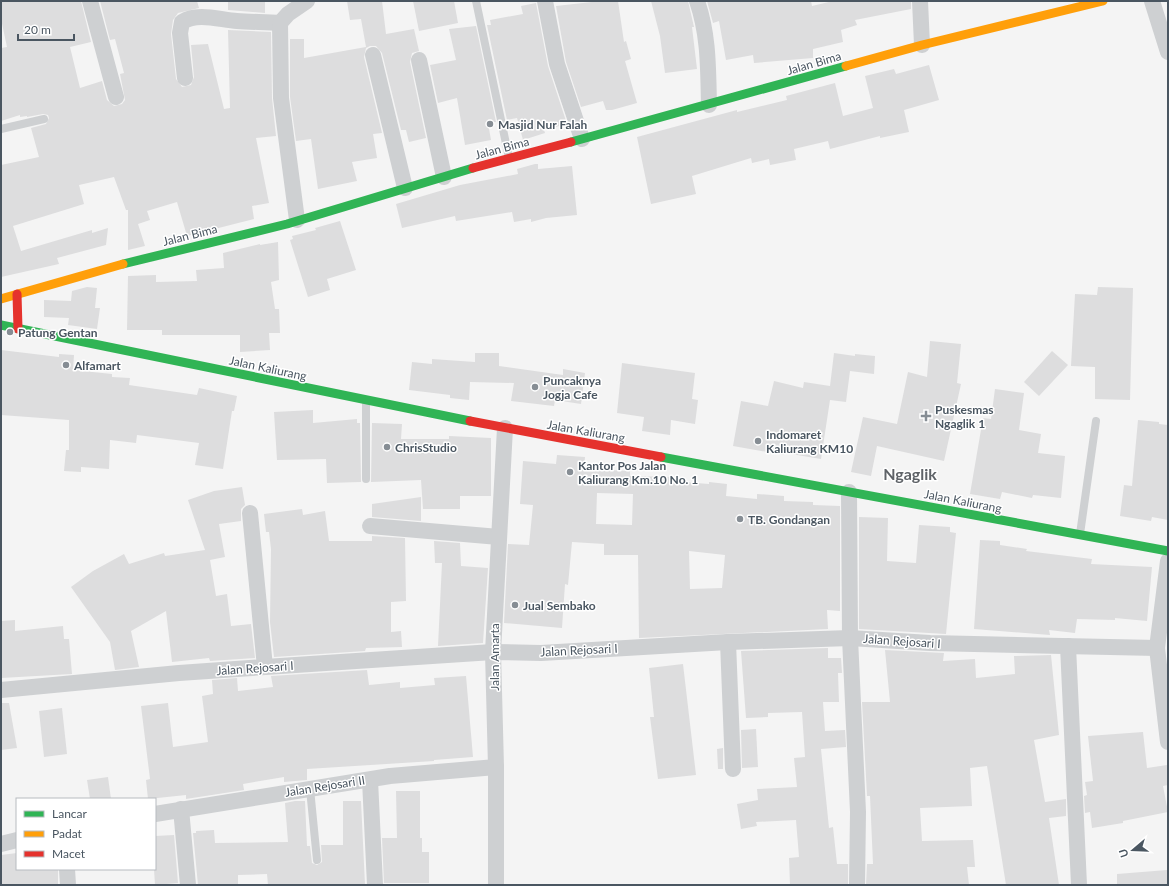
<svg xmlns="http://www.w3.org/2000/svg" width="1169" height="886" font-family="Lato,sans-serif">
<rect width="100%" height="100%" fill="#f4f4f4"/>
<g fill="#ddddde" fill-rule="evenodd">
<polygon points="1,1 81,1 91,42 70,47 80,88 102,81 107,100 114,106 122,104 125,100 120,74 124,73 115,39 110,40 100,1 197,1 199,8 178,13 173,20 171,34 176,79 182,87 191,85 194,77 191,45 208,44 224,109 230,108 228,30 271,32 272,98 276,136 256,138 269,203 252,206 254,219 187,236 177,202 147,211 150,220 138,224 145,246 128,250 128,210 126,210 114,177 79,185 84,204 13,226 21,251 92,230 92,233 108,228 106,245 57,258 59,264 1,277 1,165 39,157 31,128 46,124 49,118 48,115 43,114 27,117 27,116 20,117 20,115 1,121 1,48 7,47 1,19"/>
<polygon points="228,1 265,1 265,13 228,10"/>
<polygon points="347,1 382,1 386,34 414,29 419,51 412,53 410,62 426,138 409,142 406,130 401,130 382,53 376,46 370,46 366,48 364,57 382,133 373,134 377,158 352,162 357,181 318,189 311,139 296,141 290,97 290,39 304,39 304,58 366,47 361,19 350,20"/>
<polygon points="413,1 454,1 458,23 419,31"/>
<polygon points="601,1 618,1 624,42 626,41 631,59 625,61 637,103 612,110 606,110 603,101 581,107 566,62 556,6"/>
<polygon points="651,1 688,1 694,27 692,27 697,69 665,73 660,36"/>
<polygon points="707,1 811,1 812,6 833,1 911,1 911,9 855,20 857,25 841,30 843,42 813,49 813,58 754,63 753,55 726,60 719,21 713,23"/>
<polygon points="536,3 548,66 567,124 544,130 545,133 523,140 517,118 507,120 487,25 491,25 490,20 523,14 521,6"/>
<polygon points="476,26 496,122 488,123 491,140 465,145 457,98 438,103 430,65 456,60 449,29"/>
<polygon points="929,65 939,100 904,110 909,132 880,138 880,136 830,149 828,141 794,149 796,160 770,165 769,159 752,163 751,158 692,176 696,194 651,204 637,137 737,110 737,112 787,100 786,96 835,83 843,116 873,108 865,76 894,69 896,74"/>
<polygon points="535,164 538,164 538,169 572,166 577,215 546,218 531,222 531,219 514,222 512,212 456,221 455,216 402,228 396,204 460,185 518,174 517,169"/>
<polygon points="340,221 356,270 327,279 330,290 308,297 290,240 293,239 292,236 316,230 315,228"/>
<polygon points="278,242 279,280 271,282 275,309 279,309 280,333 269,333 270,350 240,352 240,335 162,335 162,330 127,330 128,276 156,275 156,282 197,281 196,270 224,268 223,253 260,244 260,245"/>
<polygon points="87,287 97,288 95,308 100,308 97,329 68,325 69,318 44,317 44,300 71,301 72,291"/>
<polygon points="1098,287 1133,288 1130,400 1095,399 1095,367 1071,366 1075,294 1097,295"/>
<polygon points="930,341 961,344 957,383 961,384 944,461 877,446 871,476 851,472 863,417 897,424 908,372 927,377"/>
<polygon points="1,350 59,357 59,354 74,355 73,370 112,374 112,377 130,378 129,385 197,395 199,388 237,396 234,411 232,411 223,469 195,465 199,443 137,435 136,443 110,440 109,469 81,467 81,472 64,471 66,450 69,450 69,420 1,415"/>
<polygon points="1052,351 1068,365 1039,396 1024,382"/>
<polygon points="475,353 499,353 499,366 563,375 563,369 585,373 581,404 555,400 554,406 511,401 514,383 470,382 469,400 450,398 450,395 409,390 412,362 432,364 432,359 475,362"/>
<polygon points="834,353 855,356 855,354 875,356 874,374 850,371 846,402 830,400 821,459 785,453 784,455 733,446 741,401 768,406 774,381 803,388 804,382 830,386"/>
<polygon points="622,363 695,373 692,399 698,400 695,424 671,420 670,435 642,431 644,417 617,413"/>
<polygon points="995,389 1024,393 1019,430 1041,434 1038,453 1065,456 1061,498 1033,495 1032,498 1002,492 1000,499 970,494 983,418 991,419"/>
<polygon points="313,410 313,423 357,419 357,423 360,423 361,482 327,483 326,459 277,460 274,412"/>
<polygon points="1138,420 1159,422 1159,424 1168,425 1168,520 1152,517 1151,521 1120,516 1124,485 1132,486"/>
<polygon points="372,423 402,424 401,439 449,439 449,436 491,438 491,496 460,496 460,509 423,509 421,480 371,482"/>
<path d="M557,455L585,457L584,469L630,471V476L672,477V481L709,484V482L727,484L726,496L757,499V494L784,496V501L813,502V505L840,506V611L827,610L828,629L639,638L638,555H604V544L572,542L568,585L565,584L562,628L504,623L508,544L529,545L533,505L520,504L523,461L556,464ZM597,493L633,494L632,525L596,524ZM689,551L725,555L722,588L690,589Z"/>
<polygon points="242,487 245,505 241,509 241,521 219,524 225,557 210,560 216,596 227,594 231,626 251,624 255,658 210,661 209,658 172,662 166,611 131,631 139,667 115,670 110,642 71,587 93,571 124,554 129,564 164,553 165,556 205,550 188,500 214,491"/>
<polygon points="421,497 421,521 372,517 372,504"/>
<polygon points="302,509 303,515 325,511 329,541 372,541 372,536 405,538 406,601 391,602 391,632 401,631 402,647 366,648 365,651 274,657 270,622 271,549 269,532 266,532 264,514"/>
<polygon points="859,517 888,518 887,561 916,563 919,525 950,527 950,532 956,533 946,634 859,629"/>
<polygon points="980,540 1000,541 1000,545 1027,549 1026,551 1092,559 1091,564 1152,567 1147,621 1115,618 1115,620 1077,619 1075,633 1049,630 1050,635 974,629"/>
<polygon points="434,541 460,543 461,566 488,568 483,643 438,646 442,563 435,563"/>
<polygon points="15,620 15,631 63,626 64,639 69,639 72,674 1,678 1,621"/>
<polygon points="828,648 828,658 841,658 842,673 838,673 839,702 823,702 825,731 845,730 846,747 821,749 829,828 833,827 837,864 848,864 848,885 790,885 789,858 799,857 796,820 756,822 757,826 741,829 737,804 758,800 757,789 797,787 794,758 805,757 802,712 768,713 768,717 746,718 741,651"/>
<polygon points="885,650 944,653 943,661 975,659 976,678 1015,674 1014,656 1051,655 1059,735 1034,740 1045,802 1066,799 1066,816 1049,818 1059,885 1006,885 987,766 970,768 972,806 920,808 922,841 973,840 975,867 967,867 969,885 866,885 867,864 873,864 870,796 867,796 862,702 890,702"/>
<polygon points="683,664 696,775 658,779 650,717 654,717 649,668"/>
<polygon points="367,670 369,685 400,682 400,688 435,685 434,678 466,676 473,757 434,760 434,761 307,769 307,780 284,782 284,777 243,784 244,790 186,799 186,795 148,799 146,780 150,779 141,706 168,703 173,747 208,742 202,696 213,694 212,680 237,678 238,691 273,687 271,676"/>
<polygon points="1,703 9,703 17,748 1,750"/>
<polygon points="62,708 67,754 44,757 39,711"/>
<polygon points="756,729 758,767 742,768 741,730"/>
<polygon points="1143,732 1147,768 1167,765 1168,785 1163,786 1168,812 1123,821 1123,823 1092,828 1090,812 1085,813 1084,796 1087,795 1085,782 1093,781 1088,736"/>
<polygon points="723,748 723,769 718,769 717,749"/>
<polygon points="108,777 111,799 90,799 87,780"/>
<polygon points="396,791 420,791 420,838 422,838 422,852 429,852 429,883 384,883 382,838 397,838"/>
<polygon points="295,801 305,801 307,846 310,846 312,863 317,865 322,862 321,845 343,845 343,801 361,801 365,885 268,885 267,874 238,875 238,885 198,885 193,833 196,833 196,831 214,830 215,843 288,842 285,803"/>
<polygon points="174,835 178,883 155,885 154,869 155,869 155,836"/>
<polygon points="17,853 17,869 58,869 58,885 2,885 1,855"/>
<polygon points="1167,870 1168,885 1117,885 1117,874"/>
</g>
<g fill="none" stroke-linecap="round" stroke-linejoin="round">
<g stroke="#ced0d2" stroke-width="8">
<polyline points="476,1 509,158"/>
<polyline points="1,129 44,119"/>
<polyline points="366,401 366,479"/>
<polyline points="1080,534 1096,421"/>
<polyline points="310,789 317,860"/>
</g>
<g stroke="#ced0d2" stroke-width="16">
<polyline points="90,1 116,97"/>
<polyline points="545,1 557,64 582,139"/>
<path d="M697,1C709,36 708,69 709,105"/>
<polyline points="920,1 922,45"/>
<polyline points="1152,1 1168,52"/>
<polyline points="373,55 405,188"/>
<polyline points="419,60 444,177"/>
<path d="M185,78L180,33L182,22C198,12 220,20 237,21C251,22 266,22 280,23"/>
<polyline points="297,220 281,98 280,23 288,14 307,1"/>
<polyline points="849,492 850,638 858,812 857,885"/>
<polyline points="250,513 265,667"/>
<polyline points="370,526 499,537"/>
<polyline points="1168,561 1157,648 1168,742"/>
<polyline points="728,642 733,769"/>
<polyline points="1068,646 1079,885"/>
<polyline points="1,690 179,673 265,667 493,652 541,653 728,642 850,638 930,643 1157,648"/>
<polyline points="370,780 375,885"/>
<polyline points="181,809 188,885"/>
<polyline points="155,814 390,776 496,767"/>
<polyline points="1,844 17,840"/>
<polyline points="67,869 68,885"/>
<polyline points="496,885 496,767 493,652 505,428"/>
</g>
<g stroke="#30b455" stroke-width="9">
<polyline points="571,142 846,66"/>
<polyline points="123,264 287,224 473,168"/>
<polyline points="1,325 470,421"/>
<polyline points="661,457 1168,551"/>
</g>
<g stroke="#ff9f0a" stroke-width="9">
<polyline points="846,66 922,45 1103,1"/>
<polyline points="1,299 123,264"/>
</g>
<g stroke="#e5322d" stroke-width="9">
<polyline points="473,168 571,142"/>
<polyline points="17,294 18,329"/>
<polyline points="470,421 661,457"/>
</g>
</g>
<g fill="#868d94" stroke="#fff" stroke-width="1.5">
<circle cx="490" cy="124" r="4"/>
<circle cx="10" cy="332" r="4"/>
<circle cx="66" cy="365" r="4"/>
<circle cx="535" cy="387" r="4"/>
<path d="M924 410h4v4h4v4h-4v4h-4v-4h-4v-4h4z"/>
<circle cx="758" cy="441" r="4"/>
<circle cx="387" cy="447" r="4"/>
<circle cx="570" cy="472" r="4"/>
<circle cx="740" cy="519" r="4"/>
<circle cx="515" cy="605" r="4"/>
</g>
<g text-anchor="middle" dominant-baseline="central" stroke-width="3" stroke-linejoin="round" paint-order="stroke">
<g font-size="12" fill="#4a5661" stroke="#fff">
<text transform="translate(814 63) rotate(-16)">Jalan Bima</text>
<text transform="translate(502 148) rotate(-15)">Jalan Bima</text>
<text transform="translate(190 235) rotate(-14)">Jalan Bima</text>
<text transform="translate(268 368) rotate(12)">Jalan Kaliurang</text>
<text transform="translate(586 431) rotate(10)">Jalan Kaliurang</text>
<text transform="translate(963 501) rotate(11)">Jalan Kaliurang</text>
<text transform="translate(902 641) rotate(4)">Jalan Rejosari I</text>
<text transform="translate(579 650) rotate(-3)">Jalan Rejosari I</text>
<text transform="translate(494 657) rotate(-90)">Jalan Amarta</text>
<text transform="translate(255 668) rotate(-4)">Jalan Rejosari I</text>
<text transform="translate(325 786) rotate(-9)">Jalan Rejosari II</text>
</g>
<g font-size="12" font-weight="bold" fill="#4a5661" stroke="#fff" text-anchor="start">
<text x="498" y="124">Masjid Nur Falah</text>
<text x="18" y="332">Patung Gentan</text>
<text x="74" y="365">Alfamart</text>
<text x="543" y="380">Puncaknya<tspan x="543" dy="14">Jogja Cafe</tspan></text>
<text x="935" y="409">Puskesmas<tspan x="935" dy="14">Ngaglik 1</tspan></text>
<text x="766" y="434">Indomaret<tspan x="766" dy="14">Kaliurang KM10</tspan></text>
<text x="395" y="447">ChrisStudio</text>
<text x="578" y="465">Kantor Pos Jalan<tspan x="578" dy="14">Kaliurang Km.10 No. 1</tspan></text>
<text x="748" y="519">TB. Gondangan</text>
<text x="523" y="605">Jual Sembako</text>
</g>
<g font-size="16" font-weight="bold" fill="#5f6368" stroke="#fff">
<text x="910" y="473">Ngaglik</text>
</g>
</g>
<rect width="1169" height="886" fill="none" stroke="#4a5661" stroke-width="4"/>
<rect x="16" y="798" width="140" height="72" fill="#ffffff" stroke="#b7bbc0"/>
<rect x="24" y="811" width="20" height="6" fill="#30b455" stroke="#b7bbc0"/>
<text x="52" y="818" font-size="12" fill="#4a5661">Lancar</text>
<rect x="24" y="831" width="20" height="6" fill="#ff9f0a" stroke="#b7bbc0"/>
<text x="52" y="838" font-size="12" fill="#4a5661">Padat</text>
<rect x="24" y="851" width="20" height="6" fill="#e5322d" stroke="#b7bbc0"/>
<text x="52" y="858" font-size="12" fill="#4a5661">Macet</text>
<g transform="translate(1133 850) rotate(251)" stroke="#ffffff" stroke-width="3" paint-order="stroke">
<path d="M0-3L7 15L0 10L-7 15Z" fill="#4a5661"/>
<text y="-6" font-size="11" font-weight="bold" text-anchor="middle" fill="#4a5661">U</text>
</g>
<path d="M18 34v6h56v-6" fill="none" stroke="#4a5661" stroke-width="2"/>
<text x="24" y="34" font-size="12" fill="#4a5661" stroke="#ffffff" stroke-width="3" paint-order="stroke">20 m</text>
</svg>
